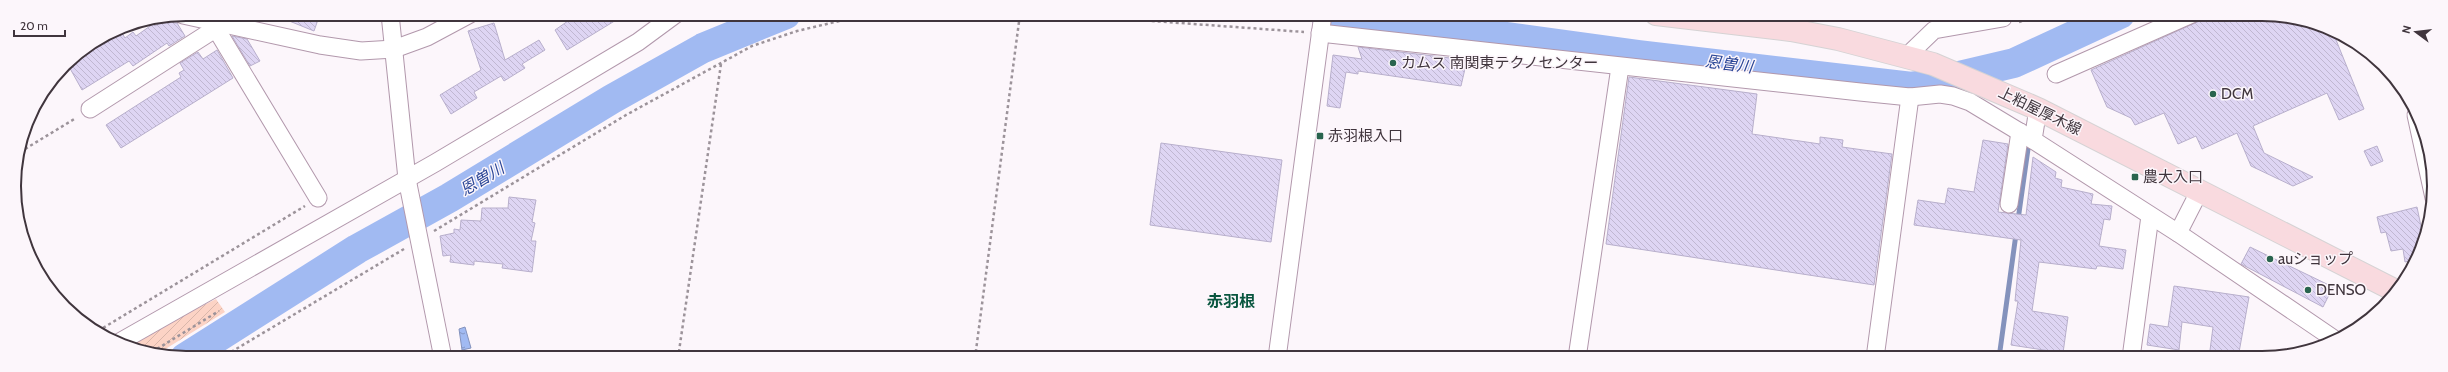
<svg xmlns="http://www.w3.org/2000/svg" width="2448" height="372" font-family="Cabin,'Noto Sans JP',sans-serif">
<defs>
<pattern id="garden-furrows" width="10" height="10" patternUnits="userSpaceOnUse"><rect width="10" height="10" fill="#fcd3c5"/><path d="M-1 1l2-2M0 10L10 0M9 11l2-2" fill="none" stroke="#d9b6aa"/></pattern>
<pattern id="water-ripples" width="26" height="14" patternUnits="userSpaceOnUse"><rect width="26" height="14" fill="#a1baf2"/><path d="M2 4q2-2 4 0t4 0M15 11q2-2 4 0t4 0" fill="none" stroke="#8598c5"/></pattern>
<pattern id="building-back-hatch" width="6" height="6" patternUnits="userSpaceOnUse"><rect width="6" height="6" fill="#ded5f3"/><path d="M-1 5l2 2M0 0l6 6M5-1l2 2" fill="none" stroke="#c0b7d1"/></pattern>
</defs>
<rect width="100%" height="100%" fill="#fcf6fb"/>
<polygon fill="url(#garden-furrows)" points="216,299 225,312 159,353 125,344"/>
<polygon fill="url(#water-ripples)" stroke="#8492bc" points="465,327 471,348 462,350 459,329"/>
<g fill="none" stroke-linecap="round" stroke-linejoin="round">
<g stroke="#8492bc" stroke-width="5">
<polyline points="2018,220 2028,149"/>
<polyline points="1999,358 2016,234"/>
</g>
<g stroke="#a1baf2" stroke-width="30">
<polyline points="1325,14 1360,17 1639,55 1912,87 2014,63 2120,14"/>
<polyline points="185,358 357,249 449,198 612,99 703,48 786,14"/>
</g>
</g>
<g fill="url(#building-back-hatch)" stroke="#b8afcc">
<polygon points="272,14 320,14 314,31"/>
<polygon points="578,14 626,14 567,50 555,30"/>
<polygon points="2215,14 2273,14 2332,30 2364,109 2339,120 2327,93 2253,126 2264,153 2313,177 2293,186 2251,166 2237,133 2202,149 2196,136 2178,144 2164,113 2135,125 2131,118 2107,107 2091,70"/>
<polygon points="166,19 168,24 172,21 174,23 177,23 185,36 169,46 167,43 133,66 129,61 82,90 67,63 119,28 125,38 133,32 136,36 153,24 155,26"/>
<polygon points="494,23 505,60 539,40 545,50 522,64 525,68 504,81 501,76 474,92 477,98 451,114 440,95 481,70 468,31"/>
<polygon points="232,36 247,39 260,61 250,66"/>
<polygon points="1358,47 1467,60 1461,86 1358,71 1358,74 1346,72 1340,108 1327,106 1333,55 1362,59"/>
<polygon points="217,50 233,78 121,148 106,125 181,77 179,73 184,70 180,63 198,52 203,59"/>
<polygon points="1629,77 1757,94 1752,134 1820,144 1820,137 1843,140 1842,147 1892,154 1874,285 1606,244"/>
<polygon points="1983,140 2008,144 1998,212 2026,215 2033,157 2056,172 2055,178 2062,180 2061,187 2093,194 2091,204 2112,206 2110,220 2104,219 2099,246 2126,250 2123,269 2101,266 2097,266 2096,269 2039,262 2032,311 2068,317 2063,353 2011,345 2018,301 2015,301 2021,240 1914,225 1918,200 1945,204 1948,188 1974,192"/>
<polygon points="1161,143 1282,160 1271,242 1150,225"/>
<polygon points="2377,146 2383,161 2371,166 2364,151"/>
<polygon points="509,197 536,200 532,222 535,223 531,241 536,241 532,272 502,268 503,264 474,261 474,265 450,262 451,255 443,256 440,236 454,233 454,229 460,230 461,220 481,221 482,208 508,208"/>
<polygon points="2417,207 2423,236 2417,259 2405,262 2403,249 2391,251 2386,232 2381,233 2377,217"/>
<polygon points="2250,247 2333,287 2323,307 2241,264"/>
<polygon points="2174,286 2249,297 2238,358 2209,358 2213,327 2182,322 2179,350 2147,345 2150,324 2168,327"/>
</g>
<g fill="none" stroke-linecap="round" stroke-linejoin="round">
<defs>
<g id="minor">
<polyline points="390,14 407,179 443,358"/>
<polyline points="183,15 320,45 361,51 394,49 427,37 470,14"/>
<polyline points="212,22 318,198"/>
<polyline points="1320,33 1860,92 1910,97 1940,94 1953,96 1970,102 2033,140"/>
<polyline points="1907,56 1934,30 2003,18 2003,14"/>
<polyline points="2056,74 2192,14"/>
<polyline points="90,109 215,29"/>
<polyline points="2038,109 2033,140 2178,233 2337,341"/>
<polyline points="2416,115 2434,198"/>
<polyline points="2009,204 2020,132"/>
<polyline points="2178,233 2199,192"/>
<polyline points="118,343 435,163 638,42 676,14"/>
<polyline points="1277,358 1323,14"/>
<polyline points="1577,358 1620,67"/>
<polyline points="1875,358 1910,97"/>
<polyline points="2131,358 2150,216"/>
</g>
<polyline id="major" points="1656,14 1791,30 1838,39 1933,64 2038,109 2396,291"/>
</defs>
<use href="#minor" stroke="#b298ac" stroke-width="19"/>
<use href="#major" stroke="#d5d3d4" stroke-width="24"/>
<g stroke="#9c939a" stroke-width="2.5" stroke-dasharray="3 3" stroke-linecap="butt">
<polyline points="1056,14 1304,32"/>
<polyline points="2019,22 2042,14"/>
<polyline points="20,152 76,118"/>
<polyline points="434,231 626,115 752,46 797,31 869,14"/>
<polyline points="98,331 305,206"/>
<polyline points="152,352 219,311"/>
<polyline points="221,358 404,249"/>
<polyline points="678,358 721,64"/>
<polyline points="975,358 1020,14"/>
</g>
<use href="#minor" stroke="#fff" stroke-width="17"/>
<use href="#major" stroke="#f9dadf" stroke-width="22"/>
</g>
<g fill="#29644e" stroke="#fcf6fb" stroke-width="1.5">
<circle cx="1393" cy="63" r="4"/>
<circle cx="2213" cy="94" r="4"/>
<rect x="1316" y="132" width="8" height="8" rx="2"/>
<rect x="2131" y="173" width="8" height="8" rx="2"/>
<circle cx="2270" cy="259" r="4"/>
<circle cx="2308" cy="290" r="4"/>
</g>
<g text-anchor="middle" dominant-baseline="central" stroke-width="3" stroke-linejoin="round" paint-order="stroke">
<g font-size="15" fill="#40353d" stroke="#fcf6fb" text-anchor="start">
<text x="1401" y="63">カムス 南関東テクノセンター</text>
<text x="2221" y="94">DCM</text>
<text x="1328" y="136">赤羽根入口</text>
<text x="2143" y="177">農大入口</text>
<text x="2278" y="259">auショップ</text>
<text x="2316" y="290">DENSO</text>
</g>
<g font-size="15" fill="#40353d" stroke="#fcf6fb">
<text transform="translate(2040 111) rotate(26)">上粕屋厚木線</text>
</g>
<g font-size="16" font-style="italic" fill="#2a4697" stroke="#fcf6fb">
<text transform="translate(1729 64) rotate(7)">恩曽川</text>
<text transform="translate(482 179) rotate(-31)">恩曽川</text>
</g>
<g font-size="16" font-weight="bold" fill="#09563f" stroke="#fcf6fb">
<text x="1231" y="301">赤羽根</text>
</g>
</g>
<path d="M0 0H2448V372H0ZM186 21H2262A165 165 0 0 1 2427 186V186A165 165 0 0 1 2262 351H186A165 165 0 0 1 21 186V186A165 165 0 0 1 186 21Z" fill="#fcf6fb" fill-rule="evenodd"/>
<path fill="none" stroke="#40353d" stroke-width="2" d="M186 21H2262A165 165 0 0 1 2427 186V186A165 165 0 0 1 2262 351H186A165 165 0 0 1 21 186V186A165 165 0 0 1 186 21Z"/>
<g transform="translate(2416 32) rotate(285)" stroke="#fcf6fb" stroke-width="3" paint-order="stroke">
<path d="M0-3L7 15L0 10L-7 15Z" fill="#40353d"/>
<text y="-6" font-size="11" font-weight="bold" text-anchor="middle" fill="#40353d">N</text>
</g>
<path d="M14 30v6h51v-6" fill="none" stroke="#40353d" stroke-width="2"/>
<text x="20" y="30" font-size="12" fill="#40353d" stroke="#fcf6fb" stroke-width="3" paint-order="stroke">20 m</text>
</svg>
